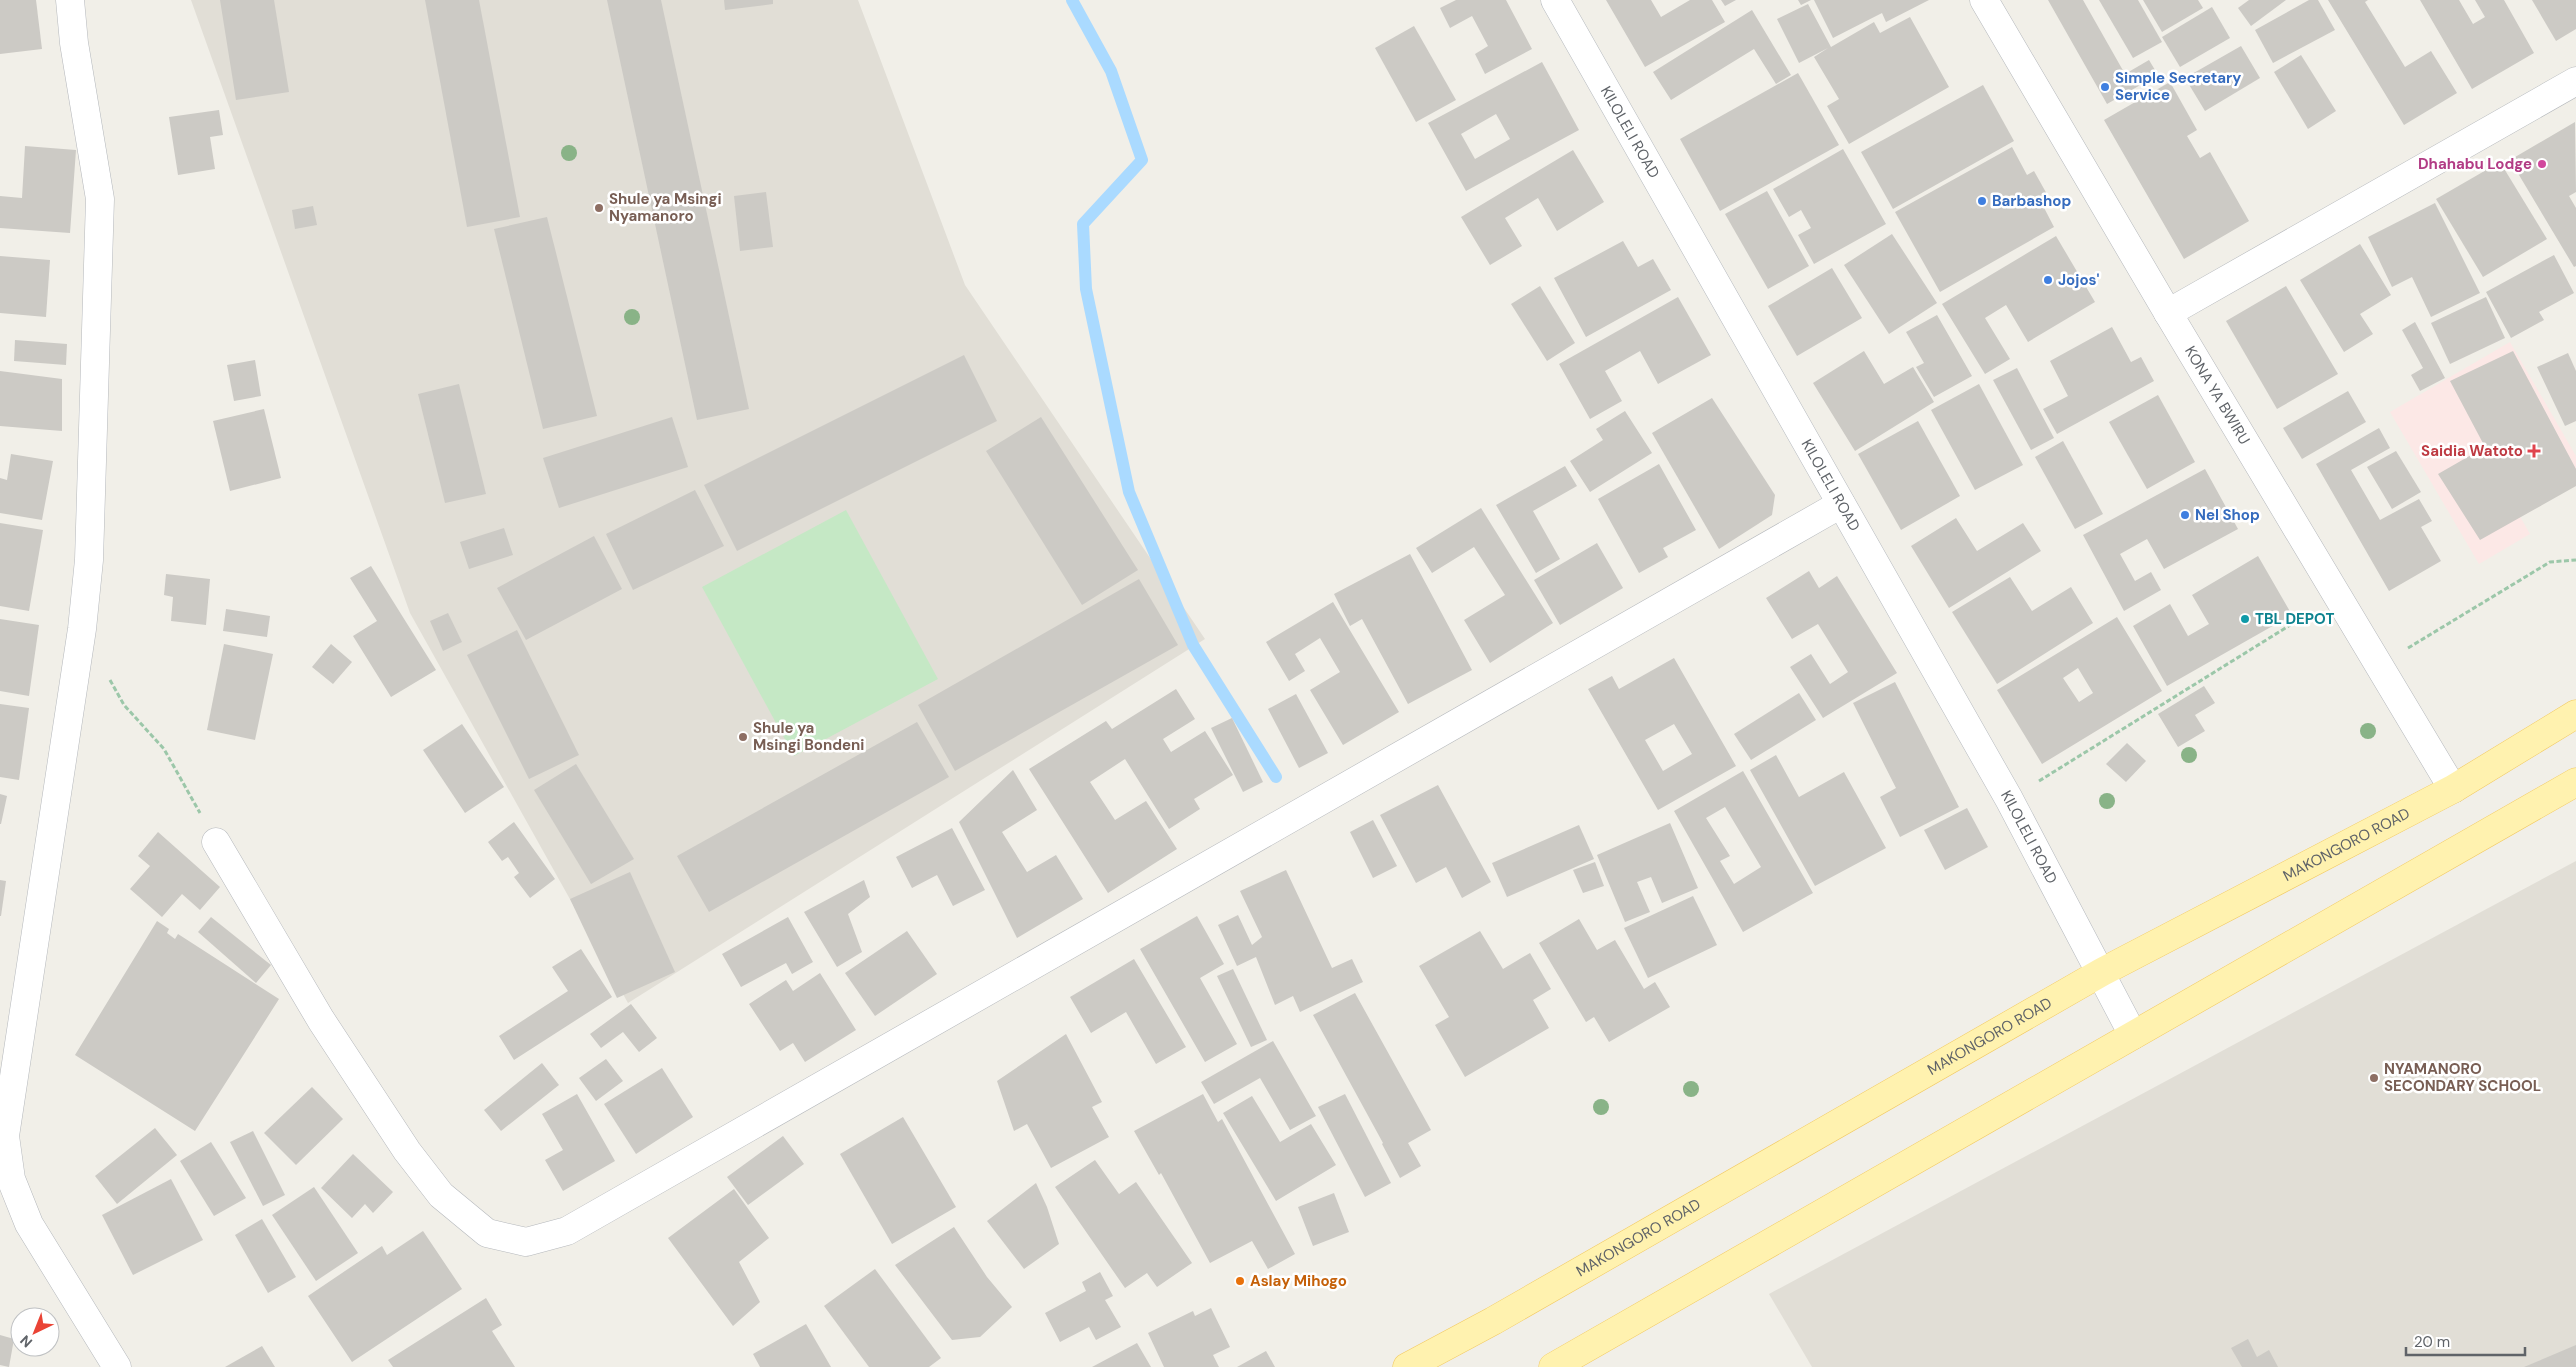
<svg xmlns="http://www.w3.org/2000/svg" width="2576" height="1367" font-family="'DM Sans',sans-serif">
<rect width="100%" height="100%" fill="#f1efe8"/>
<g fill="#e1ded6">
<polygon points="191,0 858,0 965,285 1205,639 628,1003 410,613"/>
<polygon points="2576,861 2576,1367 1812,1367 1769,1294"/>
</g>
<polygon fill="#fce8e6" points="2510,342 2576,456 2576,470 2484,454 2530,534 2479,564 2390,412"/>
<polygon fill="#c5e8c5" points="846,510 938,679 794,756 702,587"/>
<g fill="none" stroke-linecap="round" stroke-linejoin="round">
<polyline stroke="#aadaff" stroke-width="12" points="1072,0 1111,71 1142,160 1083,224 1086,289 1129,492 1193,645 1276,777"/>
</g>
<g fill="#cccac5" fill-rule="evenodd">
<polygon points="0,0 36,0 42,49 0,54"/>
<polygon points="220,0 274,0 289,92 236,100"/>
<polygon points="425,0 479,0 520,217 467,227"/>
<polygon points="607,0 661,0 749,409 697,420"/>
<polygon points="724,0 773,0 773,4 725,10"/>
<polygon points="1456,0 1506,0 1532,49 1485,74 1475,54 1488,46 1472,16 1450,28 1440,8"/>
<polygon points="1606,0 1651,0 1661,17 1690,0 1712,0 1725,22 1645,67"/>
<polygon points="1721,0 1736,0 1725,6"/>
<polygon points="1798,0 1811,0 1801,5"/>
<polygon points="1814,0 1929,0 1886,22 1882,13 1833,38"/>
<polygon points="2048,0 2083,0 2125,74 2149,60 2158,75 2107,104"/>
<polygon points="2099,0 2138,0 2162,42 2133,58"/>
<polygon points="2143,0 2198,0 2203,8 2162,32"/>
<polygon points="2249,0 2286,0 2251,26 2238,8"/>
<polygon points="2309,0 2318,0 2335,30 2273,63 2255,30"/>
<polygon points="2328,0 2368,0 2365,2 2405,67 2431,51 2457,93 2404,125"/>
<polygon points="2420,0 2459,0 2473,24 2485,17 2475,0 2504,0 2534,53 2472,89"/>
<polygon points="2532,0 2576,0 2576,29 2556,41"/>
<polygon points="1808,4 1831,47 1874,22 1880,33 1910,17 1949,87 1849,144 1827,106 1839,99 1814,57 1828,48 1799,63 1777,19"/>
<polygon points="2212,7 2230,38 2180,67 2162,37"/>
<polygon points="1752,10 1791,75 1776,84 1754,49 1671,100 1653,72"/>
<polygon points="1414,26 1456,100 1416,122 1375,48"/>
<polygon points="2241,46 2260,78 2205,111 2185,78"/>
<polygon points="2301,55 2336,111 2308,129 2274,72"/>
<path d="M1542,62L1579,130L1466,191L1428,123ZM1496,114L1510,139L1475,159L1461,134Z"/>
<polygon points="1798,73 1839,145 1720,211 1680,139"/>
<polygon points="2170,82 2197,130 2187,136 2200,158 2210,152 2249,221 2184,259 2104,120"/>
<polygon points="1983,85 2014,141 1893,209 1861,152"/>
<polygon points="219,110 223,135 210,137 215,169 178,175 169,117"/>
<polygon points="2575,122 2576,192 2569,196 2576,208 2576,266 2574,267 2510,160"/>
<polygon points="25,146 76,150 70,233 0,228 0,196 22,198"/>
<polygon points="2012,147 2027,175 2034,171 2048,196 2040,200 2054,227 1940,292 1895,212"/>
<polygon points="1843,149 1886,224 1814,264 1798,235 1811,228 1801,210 1789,217 1773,189"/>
<polygon points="1573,150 1604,202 1557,231 1538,198 1505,218 1522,246 1490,265 1461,217"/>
<polygon points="2500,162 2547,239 2483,277 2436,199"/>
<polygon points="1767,191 1809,266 1768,289 1725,214"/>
<polygon points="766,192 773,247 740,251 734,196"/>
<polygon points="2435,203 2480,293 2431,317 2412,277 2392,287 2368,237"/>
<polygon points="313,206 317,225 295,229 292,210"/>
<polygon points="547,217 597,416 543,429 494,229"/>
<polygon points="1892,234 1937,303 1889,334 1844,265"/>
<polygon points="2056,236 2095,302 2028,342 2006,305 1985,318 2010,359 1985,374 1942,304"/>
<polygon points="1623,241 1638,267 1653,259 1671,290 1586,337 1554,278"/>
<polygon points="2360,244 2391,295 2360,314 2373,334 2344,352 2300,280"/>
<polygon points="2554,255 2574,293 2539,312 2544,320 2511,338 2486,292"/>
<polygon points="0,256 50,260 46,317 0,313"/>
<polygon points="1832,268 1862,318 1797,356 1768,306"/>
<polygon points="1540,286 1575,343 1547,361 1511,304"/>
<polygon points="2286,286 2338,374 2277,409 2226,321"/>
<polygon points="1678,297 1711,355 1658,384 1640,351 1605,371 1622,401 1590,419 1559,364"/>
<polygon points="2486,297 2505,338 2450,364 2431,323"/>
<polygon points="1937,315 1972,376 1934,397 1916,367 1924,363 1906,332"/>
<polygon points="2415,322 2445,378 2420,391 2411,375 2423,368 2402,330"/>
<polygon points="2112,327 2131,362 2141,357 2154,381 2057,434 2043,409 2068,396 2050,361"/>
<polygon points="15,340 67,344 66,365 14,361"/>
<polygon points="1864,351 1884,384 1913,367 1934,402 1855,451 1813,383"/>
<polygon points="2513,351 2576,469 2576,486 2480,540 2438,474 2485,447 2450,381"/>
<polygon points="2568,353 2576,371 2576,421 2565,426 2537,367"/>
<polygon points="964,355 997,421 737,551 704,485"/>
<polygon points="255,360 261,396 234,401 227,365"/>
<polygon points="2017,368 2054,438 2031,450 1993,380"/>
<polygon points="0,371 62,379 62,431 0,426"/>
<polygon points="459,384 486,494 445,503 418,394"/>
<polygon points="1979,384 2023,465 1975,490 1931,410"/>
<polygon points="2348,391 2366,422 2302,459 2283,428"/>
<polygon points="2158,395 2195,462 2147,489 2109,422"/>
<polygon points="1712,398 1775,495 1772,515 1719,549 1652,433"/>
<polygon points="264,409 281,478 230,491 213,421"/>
<polygon points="1625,411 1652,453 1590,492 1570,461 1603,440 1596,429"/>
<polygon points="672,417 688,467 559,508 543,458"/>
<polygon points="1041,417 1138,570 1082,605 986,451"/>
<polygon points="1918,421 1960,496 1901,530 1858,454"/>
<polygon points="2379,428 2390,448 2351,470 2380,520 2419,499 2432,521 2421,527 2441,561 2389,591 2316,464"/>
<polygon points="2063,441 2103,514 2075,529 2035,457"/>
<polygon points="2396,451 2421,492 2392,509 2367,467"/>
<polygon points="11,454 53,461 42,520 0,513 0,478 7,480"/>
<polygon points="1659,464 1696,530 1663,548 1668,557 1639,573 1598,499"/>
<polygon points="1565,466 1577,486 1533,511 1560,559 1536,573 1496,505"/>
<polygon points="2205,469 2238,529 2164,569 2147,539 2120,554 2135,581 2151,572 2161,590 2124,611 2083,535"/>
<polygon points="695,490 724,546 633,590 606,534"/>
<polygon points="1481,508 1553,623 1490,663 1464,620 1505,595 1474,547 1432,573 1416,548"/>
<polygon points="1956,518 1977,551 2023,523 2041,551 1949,608 1911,546"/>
<polygon points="0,523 43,530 29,611 0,606"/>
<polygon points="504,528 513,555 469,569 460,542"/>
<polygon points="594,536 622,589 526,640 497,588"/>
<polygon points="1597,543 1623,588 1560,625 1534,580"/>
<polygon points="1410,554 1472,670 1408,704 1362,619 1350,626 1334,594"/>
<polygon points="2258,556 2292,615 2167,686 2133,626 2170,604 2188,636 2209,624 2192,595"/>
<polygon points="371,566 436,670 391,697 353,636 377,621 350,578"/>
<polygon points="1809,571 1819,588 1837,576 1897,673 1823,718 1790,667 1811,654 1830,684 1848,672 1818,624 1792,639 1766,598"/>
<polygon points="166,574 210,579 206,625 171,621 173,597 164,595"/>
<polygon points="2010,577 2032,611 2071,587 2093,623 1997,684 1952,612"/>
<polygon points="1139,579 1178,645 955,771 918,705"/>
<polygon points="1333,602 1399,712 1343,745 1310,690 1340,672 1320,638 1295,654 1305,671 1289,681 1266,642"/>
<polygon points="226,609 270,616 267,637 223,631"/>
<polygon points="448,613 462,642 443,651 430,621"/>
<path d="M2117,617L2162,691L2042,764L1997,690ZM2078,668L2093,693L2079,702L2063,678Z"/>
<polygon points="0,619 39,625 29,696 0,691"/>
<polygon points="517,630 579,755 529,779 467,655"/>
<polygon points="224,644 273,654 255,740 207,730"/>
<polygon points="331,644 352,662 333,684 312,667"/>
<path d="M1674,658L1736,766L1658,810L1588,689L1612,676L1619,689ZM1674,724L1692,754L1663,771L1645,740Z"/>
<polygon points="1895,682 1959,807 1900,837 1880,797 1896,788 1853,703"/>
<polygon points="2204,686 2215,703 2195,715 2205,731 2178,747 2158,714"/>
<polygon points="1176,689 1195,719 1163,739 1171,752 1205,731 1233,775 1194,799 1200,809 1169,829 1125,759 1090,782 1115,820 1146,801 1177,849 1108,893 1029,769 1106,721 1112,729"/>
<polygon points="1799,693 1816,720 1751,760 1734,734"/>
<polygon points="1296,694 1328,753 1299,768 1268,709"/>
<polygon points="0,704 29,708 19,780 0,777"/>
<polygon points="1232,718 1263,782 1243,792 1211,728"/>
<polygon points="917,722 949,777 709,912 677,856"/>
<polygon points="462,724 504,787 465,813 423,750"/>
<polygon points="2127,743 2146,761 2126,782 2106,764"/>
<polygon points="1776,755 1799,797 1844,772 1886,848 1815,886 1750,770"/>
<polygon points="576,764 634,859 591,884 534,790"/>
<polygon points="1013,770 1037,810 1002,832 1027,872 1056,855 1083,899 1017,938 959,822"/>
<path d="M1743,771L1813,893L1743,932L1674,811ZM1725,807L1761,867L1734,884L1720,861L1730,856L1706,818Z"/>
<polygon points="1438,785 1491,882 1462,898 1446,867 1416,883 1380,815"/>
<polygon points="0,794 7,796 1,824 0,824"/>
<polygon points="1967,808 1988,847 1945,870 1924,830"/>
<polygon points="1373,820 1397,866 1373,878 1350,832"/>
<polygon points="514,822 555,879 530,898 514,877 519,873 508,857 502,861 488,842"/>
<polygon points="1670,823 1698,888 1662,903 1651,877 1637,882 1650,912 1625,922 1597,855"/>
<polygon points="1579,825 1594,859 1507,897 1492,863"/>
<polygon points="952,828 985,890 953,906 937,875 912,888 896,857"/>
<polygon points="158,832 220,887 200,910 182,894 162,917 130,889 150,866 138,856"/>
<polygon points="1595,862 1604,886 1583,893 1573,870"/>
<polygon points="1286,870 1332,968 1352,959 1363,982 1300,1012 1293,996 1275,1005 1256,957 1237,966 1218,925 1238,915 1252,945 1262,937 1240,891"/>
<polygon points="630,872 675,972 617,998 570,899"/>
<polygon points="0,880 6,881 1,916 0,916"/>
<polygon points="864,880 870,897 848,914 862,952 837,967 804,912"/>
<polygon points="1693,896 1717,945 1648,978 1624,928"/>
<polygon points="1197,916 1224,964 1200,978 1237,1044 1205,1062 1140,949"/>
<polygon points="211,917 271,965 256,983 198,932"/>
<polygon points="788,917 813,962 792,974 786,963 741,987 722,954"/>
<polygon points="1579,919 1597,950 1615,940 1644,989 1655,982 1670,1007 1609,1042 1594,1017 1586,1022 1539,943"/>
<polygon points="157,921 169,929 167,933 175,939 178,934 279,999 195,1131 75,1055"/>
<polygon points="907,931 937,974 875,1016 845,973"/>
<polygon points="1480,931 1503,969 1530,953 1551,989 1533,1000 1549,1028 1465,1077 1435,1025 1449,1017 1419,966"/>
<polygon points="581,949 612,997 514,1060 499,1036 568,991 552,967"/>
<polygon points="1134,959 1186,1047 1156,1064 1126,1012 1091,1033 1070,997"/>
<polygon points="1233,969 1267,1040 1251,1047 1217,976"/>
<polygon points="820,973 856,1030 805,1062 793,1043 780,1051 749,1004 786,980 793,991"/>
<polygon points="1355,993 1431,1130 1408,1143 1421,1166 1400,1178 1382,1144 1383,1143 1313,1015"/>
<polygon points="631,1004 657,1038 639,1052 623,1032 601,1048 590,1034"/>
<polygon points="1066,1034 1102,1102 1092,1107 1109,1137 1051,1168 1027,1124 1014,1131 997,1081"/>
<polygon points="1273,1041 1316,1116 1290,1130 1260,1078 1214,1104 1201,1082"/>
<polygon points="606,1059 623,1081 596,1101 579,1078"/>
<polygon points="542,1063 559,1085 501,1131 484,1110"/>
<polygon points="662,1068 693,1117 636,1154 604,1104"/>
<polygon points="312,1087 343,1119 296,1165 264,1133"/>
<polygon points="577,1094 615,1161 563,1191 545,1160 563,1150 542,1114"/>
<polygon points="1203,1094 1218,1122 1222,1119 1295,1254 1268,1269 1252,1241 1210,1263 1161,1173 1159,1175 1134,1131"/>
<polygon points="1345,1094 1391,1183 1365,1197 1318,1107"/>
<polygon points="1252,1096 1280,1142 1311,1124 1336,1165 1276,1201 1223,1113"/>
<polygon points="903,1117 956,1207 892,1244 840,1154"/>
<polygon points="155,1128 177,1155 117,1204 95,1176"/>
<polygon points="253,1131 285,1195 263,1206 230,1142"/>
<polygon points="783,1136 804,1164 748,1205 727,1177"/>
<polygon points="211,1142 246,1198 214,1216 180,1161"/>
<polygon points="353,1154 393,1192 373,1213 365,1204 352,1218 321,1188"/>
<polygon points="1095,1160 1119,1194 1136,1182 1192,1263 1157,1287 1147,1273 1125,1288 1055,1187"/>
<polygon points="171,1179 203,1240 133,1275 102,1215"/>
<polygon points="1036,1183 1047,1207 1059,1244 1024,1269 987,1221"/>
<polygon points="314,1187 358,1253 316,1281 272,1215"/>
<polygon points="734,1189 769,1238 739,1262 760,1302 733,1326 668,1238"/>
<polygon points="1334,1193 1349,1232 1313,1246 1298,1207"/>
<polygon points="262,1219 296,1277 268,1293 235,1235"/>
<polygon points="954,1227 987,1277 1012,1307 980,1337 952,1340 895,1265"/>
<polygon points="423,1231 462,1289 352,1362 308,1296 382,1246 387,1255"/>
<polygon points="875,1269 941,1358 929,1367 869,1367 824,1306"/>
<polygon points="1100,1272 1113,1296 1105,1300 1121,1327 1096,1340 1089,1327 1060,1342 1045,1313 1086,1291 1082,1282"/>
<polygon points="486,1298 502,1325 492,1331 515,1367 393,1367 388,1360"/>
<polygon points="1211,1308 1230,1347 1213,1355 1219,1367 1164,1367 1148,1333 1193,1311 1195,1316"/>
<polygon points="806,1324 831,1367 760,1367 753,1354"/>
<polygon points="0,1335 14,1339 9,1367 0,1365"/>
<polygon points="2248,1339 2257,1357 2269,1350 2278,1367 2242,1367 2231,1348"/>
<polygon points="1137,1343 1151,1367 1092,1367"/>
<polygon points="2576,1345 2576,1367 2524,1367"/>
<polygon points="262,1346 275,1367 225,1367"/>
<polygon points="1266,1351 1275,1367 1237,1367"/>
</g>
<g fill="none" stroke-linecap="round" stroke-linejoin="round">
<defs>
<g id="minor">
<polyline points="70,0 74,43 100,199 89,560 82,629 5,1136 11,1179 29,1224 117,1367"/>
<polyline points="216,842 321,1020 407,1151 441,1195 487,1233 526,1242 567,1231 1841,504"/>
</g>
<g id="tertiary">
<path id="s1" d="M1984,0L2168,313L2453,789"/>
<polyline points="2168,313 2576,81"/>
</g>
<g id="secondary">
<path id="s2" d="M1555,0L2009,799L2133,1035"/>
</g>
<g id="primary">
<path id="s3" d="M1407,1367L1493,1321L2102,972L2453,789L2576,714"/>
<polyline points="1553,1367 2576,782"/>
</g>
</defs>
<use href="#minor" stroke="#b5b8bc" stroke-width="29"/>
<use href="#tertiary" stroke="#b5b8bc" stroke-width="29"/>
<use href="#secondary" stroke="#b6babf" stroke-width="29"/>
<use href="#primary" stroke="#f2c960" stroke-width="29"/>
<g stroke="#9cc7a9" stroke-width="3" stroke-dasharray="5 2.5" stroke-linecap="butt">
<polyline points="2408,648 2550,562 2576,560"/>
<polyline points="110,680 124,705 164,749 200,813"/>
<polyline points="2039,781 2308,614"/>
</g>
<use href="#minor" stroke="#fff" stroke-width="28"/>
<use href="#tertiary" stroke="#fff" stroke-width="28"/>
<use href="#secondary" stroke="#fff" stroke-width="28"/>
<use href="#primary" stroke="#fff2af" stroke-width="28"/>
</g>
<g fill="#89b387">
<circle cx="569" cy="153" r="8"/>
<circle cx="632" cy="317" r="8"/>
<circle cx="2368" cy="731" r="8"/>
<circle cx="2189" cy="755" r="8"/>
<circle cx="2107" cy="801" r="8"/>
<circle cx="1691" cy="1089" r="8"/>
<circle cx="1601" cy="1107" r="8"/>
</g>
<g fill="#3f7fe0" stroke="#fff" stroke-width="2">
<circle cx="2105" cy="87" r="5"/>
<circle cx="1982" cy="201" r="5"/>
<circle cx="2048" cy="280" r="5"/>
<circle cx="2185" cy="515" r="5"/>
</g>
<circle fill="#d1479c" stroke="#fff" stroke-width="2" cx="2542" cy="164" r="5"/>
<g fill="#8d6e63" stroke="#fff" stroke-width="2">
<circle cx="599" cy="208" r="5"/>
<circle cx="743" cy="737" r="5"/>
<circle cx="2374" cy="1078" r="5"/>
</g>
<path fill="#e0444e" stroke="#fff" stroke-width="2" d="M2531.5 443.5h5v5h5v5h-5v5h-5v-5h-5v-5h5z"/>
<circle fill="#0f9aa8" stroke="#fff" stroke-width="2" cx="2245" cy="619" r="5"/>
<circle fill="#e8710a" stroke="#fff" stroke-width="2" cx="1240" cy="1281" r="5"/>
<g text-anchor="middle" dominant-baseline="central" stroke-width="5" stroke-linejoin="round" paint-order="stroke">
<g font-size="15" font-weight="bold" fill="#366cbe" stroke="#fff" text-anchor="start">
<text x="2115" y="78">Simple Secretary<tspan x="2115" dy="17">Service</tspan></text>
<text x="1992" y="201">Barbashop</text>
<text x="2058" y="280">Jojos'</text>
<text x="2195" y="515">Nel Shop</text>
</g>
<g font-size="15" fill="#5f6368" stroke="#fff">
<text stroke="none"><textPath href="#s2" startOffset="152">KILOLELI ROAD</textPath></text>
<text stroke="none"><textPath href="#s1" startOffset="459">KONA YA BWIRU</textPath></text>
<text stroke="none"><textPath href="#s2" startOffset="558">KILOLELI ROAD</textPath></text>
<text stroke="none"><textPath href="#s2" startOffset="962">KILOLELI ROAD</textPath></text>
<text stroke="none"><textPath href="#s3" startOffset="1075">MAKONGORO ROAD</textPath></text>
<text stroke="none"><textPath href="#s3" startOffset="670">MAKONGORO ROAD</textPath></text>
<text stroke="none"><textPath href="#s3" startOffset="265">MAKONGORO ROAD</textPath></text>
</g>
<g font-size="15" font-weight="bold" fill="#b23c85" stroke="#fff" text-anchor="end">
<text x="2532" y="164">Dhahabu Lodge</text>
</g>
<g font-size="15" font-weight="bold" fill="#785e54" stroke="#fff" text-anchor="start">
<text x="609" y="199">Shule ya Msingi<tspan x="609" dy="17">Nyamanoro</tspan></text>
<text x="753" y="728">Shule ya<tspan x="753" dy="17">Msingi Bondeni</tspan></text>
<text x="2384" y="1069">NYAMANORO<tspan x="2384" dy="17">SECONDARY SCHOOL</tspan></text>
</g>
<g font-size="15" font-weight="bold" fill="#be3a42" stroke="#fff" text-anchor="end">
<text x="2523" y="451">Saidia Watoto</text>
</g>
<g font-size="15" font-weight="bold" fill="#0d838f" stroke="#fff" text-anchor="start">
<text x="2255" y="619">TBL DEPOT</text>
</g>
<g font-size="15" font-weight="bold" fill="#c56008" stroke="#fff" text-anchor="start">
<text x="1250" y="1281">Aslay Mihogo</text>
</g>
</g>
<g transform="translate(35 1332) rotate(223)"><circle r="24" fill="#ffffff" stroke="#bfc1c3"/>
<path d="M0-4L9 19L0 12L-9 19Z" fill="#ea4335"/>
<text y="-8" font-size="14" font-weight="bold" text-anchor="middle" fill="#5f6368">N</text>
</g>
<path d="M2406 1347v8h119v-8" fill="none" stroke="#5f6368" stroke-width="2.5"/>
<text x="2414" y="1347" font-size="15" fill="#5f6368" stroke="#ffffff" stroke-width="4" paint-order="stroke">20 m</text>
</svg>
